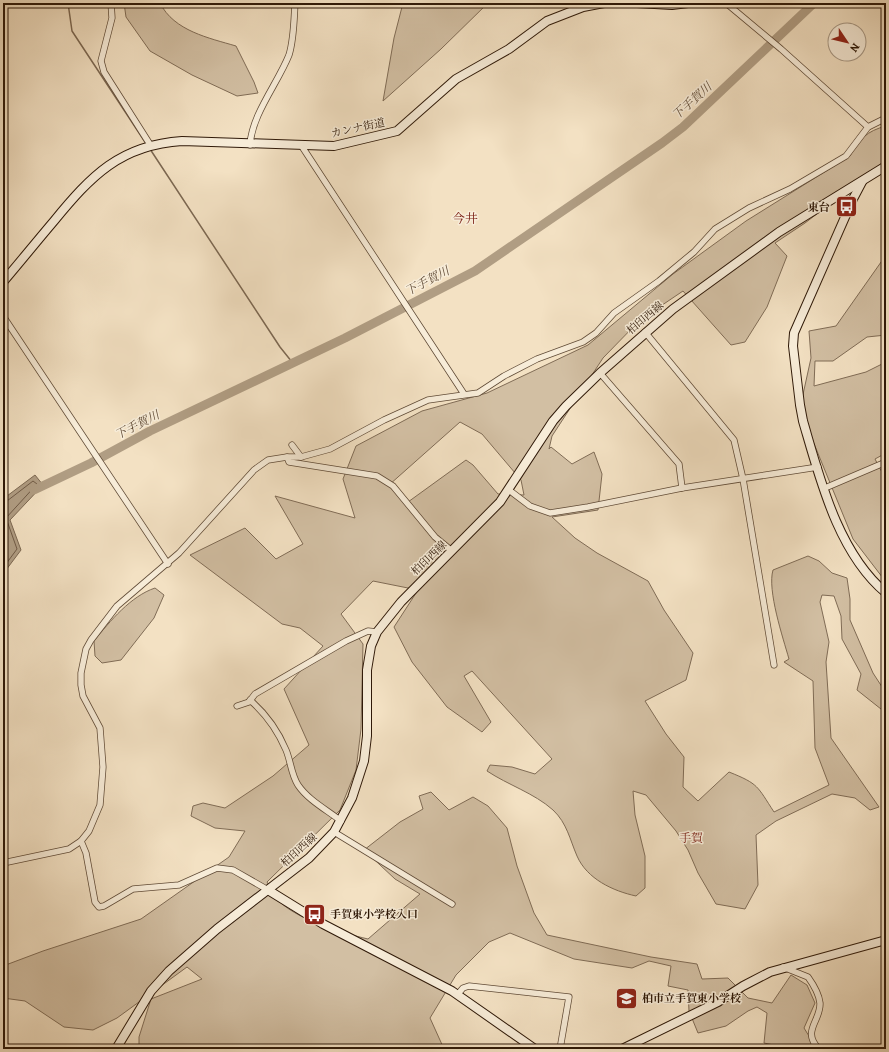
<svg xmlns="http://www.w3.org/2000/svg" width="889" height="1052" font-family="Alegreya,'Noto Serif JP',serif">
<rect width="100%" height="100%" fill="#f3e1c3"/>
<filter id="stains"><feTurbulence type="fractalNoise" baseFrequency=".005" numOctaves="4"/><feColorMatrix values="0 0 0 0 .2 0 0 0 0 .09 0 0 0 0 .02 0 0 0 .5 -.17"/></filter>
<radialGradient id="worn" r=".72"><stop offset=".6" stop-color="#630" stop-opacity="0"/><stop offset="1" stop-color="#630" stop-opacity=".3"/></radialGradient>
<g fill="#d2bfa3" stroke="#806c56" fill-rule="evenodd">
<path d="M124,3H160C174,31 209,38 236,46L254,82L258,93L237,96L192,75L150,51L126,17Z"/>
<polygon points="403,3 488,3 441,49 383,101 394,38"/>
<path d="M886,126V161L805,223L775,243L787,256L767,307L745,342L731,345L683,291L640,320L603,358L552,436L549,449L551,447L572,464L594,452L602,474L598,510L552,517L575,538L597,553L648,581L664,610L693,653L686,680L645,701L666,734L684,757L683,787L698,801L729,772C759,784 757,786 774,812L829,785L815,748L813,681L784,662L789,659C783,638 767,590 773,570L808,556L819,561L832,573L847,578L850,599V620L873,673L886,693V713L857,690L861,674L842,639L841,616L834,596L822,595L820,602L829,642L826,662L831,738L879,807L870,810L855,798L832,794L776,821L756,835L758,885L745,909L716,904L698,873L688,850L676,831L646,795L633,791L635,815L645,856V888L636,896C613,891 587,879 577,856C570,840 567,823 553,810C534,793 508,785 487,771L490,765L512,767L535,774L552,759L472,671L464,676L491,722L482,732L447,707L412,662L394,627L418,590L373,581L341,614L363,644L361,729L356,770L340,810L267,882C270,887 272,893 276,898C294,919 342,933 368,939L420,894L395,879L364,850L400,822L423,809L419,796L431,792L449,810L473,797L488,806L507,828L517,866L534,913L547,935L651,957L697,964L702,979L728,978L748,998L772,1003L791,975L807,985L815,1003L804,1028L817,1049H793L764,1043L767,1013L757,1007L748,1011L726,1026L698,1033L689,1011L688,990L668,986L671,966L649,961L632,968L574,959L510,933L489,942L456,975L430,1018L444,1049H139V1037L151,999L202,979L187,967L117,1018L93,1030L64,1027L25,1001L3,998V966L43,951L141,919L229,857L245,831L215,828L191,816L193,806L203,803L225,808L273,776L309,745L284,689L323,646L300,628L282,624L190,555L245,528L276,559L303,544L275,496L355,518L343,479L356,446L422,411L487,393L588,345L673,274L746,221L850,156C859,139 867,131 886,126ZM460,422L482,434L521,480L524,495L498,494L473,465L466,460L408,502L389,485Z"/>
<polygon points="886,255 886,335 867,337 833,361 815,361 814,386 866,372 886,362 886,453 875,459 886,480 886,582 853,539 808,429 802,399 811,358 809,331 836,326"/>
<path d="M155,588L164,595L154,618L121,660L102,663L95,656L94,641C110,621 131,596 155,588Z"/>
</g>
<polygon fill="#b09d83" stroke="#7c6852" points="35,475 43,485 10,520 21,550 3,574 3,499"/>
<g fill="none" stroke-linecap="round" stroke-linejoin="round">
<polyline stroke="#705b46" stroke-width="1" points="3,502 7,501 33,481 37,484 6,518 17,549 3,568"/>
<g stroke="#7c6852" stroke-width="1.5">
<polyline points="68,3 72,31 145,142"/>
<polyline points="150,149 280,347 292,362"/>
</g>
<polyline stroke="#b09d83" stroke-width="9" points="34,490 91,463 150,431 345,338 475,271 662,143 683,127 814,3"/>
<defs>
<g id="street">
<polyline points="111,3 112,18 101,61 104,72 151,146"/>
<polyline points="726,3 781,49 868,127"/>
<path d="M250,145C252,114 278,83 289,55C294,39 294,19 295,3"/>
<polyline points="301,145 464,394"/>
<polyline points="3,316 168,564"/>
<polyline points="645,332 734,440 743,479 774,665"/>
<polyline points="600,373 679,464 682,488"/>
<polyline points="292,445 301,457"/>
<polyline points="287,457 289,462 377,476 393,486 435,537 452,551"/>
<polyline points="825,488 886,462"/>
<polyline points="509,490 530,506 550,513 588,507 682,488 818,467"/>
<path d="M250,700C266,714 278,731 286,750C291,762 291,774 298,785C308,800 327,810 341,821"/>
<polyline points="237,706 249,702 255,694 346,641 368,631 377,632"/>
<polyline points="334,832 452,904"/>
<polyline points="81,841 86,853 95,902 99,907 104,906 133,889 179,885 217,868 233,870 268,890"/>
<polyline points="3,863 69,849 81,841 89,831 100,805 103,767 100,728 83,696 81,685 81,673 86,649 91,640 117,606 179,553 254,470 268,460 287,457 301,457 330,449 384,420 428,400 478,393 504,376 537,359 583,342 596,333 614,313 659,281 694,252 715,229 749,208 790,189 846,156 868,127 886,118"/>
<polyline points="884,940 886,955"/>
<path d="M783,967L808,977C813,984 819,994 820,1003C821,1021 801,1031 819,1049"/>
<polyline points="458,994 463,988 469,986 569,997 560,1049"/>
</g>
<g id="secondary">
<polyline points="637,3 672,5 688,3"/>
<path d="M862,182L853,199L794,333L793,346L800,405L803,421C820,479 838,553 886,593"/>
<path d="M3,282C20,262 37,241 54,221C91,176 120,145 182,141L334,146L397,131L456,79L509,49L547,21L583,7L604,3"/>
<polyline points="268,890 323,924 452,991 535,1049"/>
<polyline points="116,1049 151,991 169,971 217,929 309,858 334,832 352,798 364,761 367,736 367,670 371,646 377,632 401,602 500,502 553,421 566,406 600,373 673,309 779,232 886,166"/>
<polyline points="622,1049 718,1002 743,986 770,972 886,940"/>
</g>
</defs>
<use href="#street" stroke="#604b37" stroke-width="7"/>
<use href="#secondary" stroke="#2f1908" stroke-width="10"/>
<use href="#street" stroke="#f7ecd8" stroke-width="5.5"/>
<use href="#secondary" stroke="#f7ecd8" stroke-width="8"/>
</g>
<defs>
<symbol id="bus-square" viewBox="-11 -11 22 22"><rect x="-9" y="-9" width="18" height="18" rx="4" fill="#8f2418" stroke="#f7ecd8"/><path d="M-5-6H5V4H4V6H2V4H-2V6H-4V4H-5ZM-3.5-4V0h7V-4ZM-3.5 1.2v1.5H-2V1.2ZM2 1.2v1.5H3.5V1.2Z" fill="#fff"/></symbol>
<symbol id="school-square" viewBox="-11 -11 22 22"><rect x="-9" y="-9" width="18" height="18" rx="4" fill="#8f2418" stroke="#f7ecd8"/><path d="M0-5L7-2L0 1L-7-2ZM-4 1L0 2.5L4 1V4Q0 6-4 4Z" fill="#fff"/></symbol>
</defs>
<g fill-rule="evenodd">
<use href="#bus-square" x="834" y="194" width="25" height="25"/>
<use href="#bus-square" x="302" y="902" width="25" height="25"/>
<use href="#school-square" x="614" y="986" width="25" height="25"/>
</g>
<g text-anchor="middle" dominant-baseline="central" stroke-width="3" stroke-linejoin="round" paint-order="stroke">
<g font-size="11" fill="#2f1908" stroke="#f7ecd8">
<text transform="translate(358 128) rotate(-12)">カンナ街道</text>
<text transform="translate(645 318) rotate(-40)">柏印西線</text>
<text transform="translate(429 558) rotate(-44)">柏印西線</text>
<text transform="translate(299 850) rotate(-42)">柏印西線</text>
</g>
<g font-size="11" font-weight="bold" fill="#2f1908" stroke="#f7ecd8" text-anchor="start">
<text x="830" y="207" text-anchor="end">東台</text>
<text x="330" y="914">手賀東小学校入口</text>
<text x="642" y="998">柏市立手賀東小学校</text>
</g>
<g font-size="12" font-style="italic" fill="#634e39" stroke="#f7ecd8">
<text transform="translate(692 101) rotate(-42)">下手賀川</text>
<text transform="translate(427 281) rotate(-28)">下手賀川</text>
<text transform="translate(137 425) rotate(-27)">下手賀川</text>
</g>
<g font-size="12" fill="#7a1f14" stroke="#f7ecd8">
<text x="691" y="838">手賀</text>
</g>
<g font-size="13" fill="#7a1f14" stroke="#f7ecd8">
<text x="465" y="218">今井</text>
</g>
</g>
<rect width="889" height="1052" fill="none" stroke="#f3e1c3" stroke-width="16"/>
<rect x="4" y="4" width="881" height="1044" fill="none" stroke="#2f1908" stroke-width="2"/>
<rect x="8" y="8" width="873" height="1036" fill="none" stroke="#2f1908"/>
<g transform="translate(847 42) rotate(125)"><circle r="19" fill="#f7ecd8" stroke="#a79885"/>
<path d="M0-3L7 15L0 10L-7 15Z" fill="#8f2418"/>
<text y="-6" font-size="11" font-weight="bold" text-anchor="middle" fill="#2f1908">N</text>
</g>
<rect width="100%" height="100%" filter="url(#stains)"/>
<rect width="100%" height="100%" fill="url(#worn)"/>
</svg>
